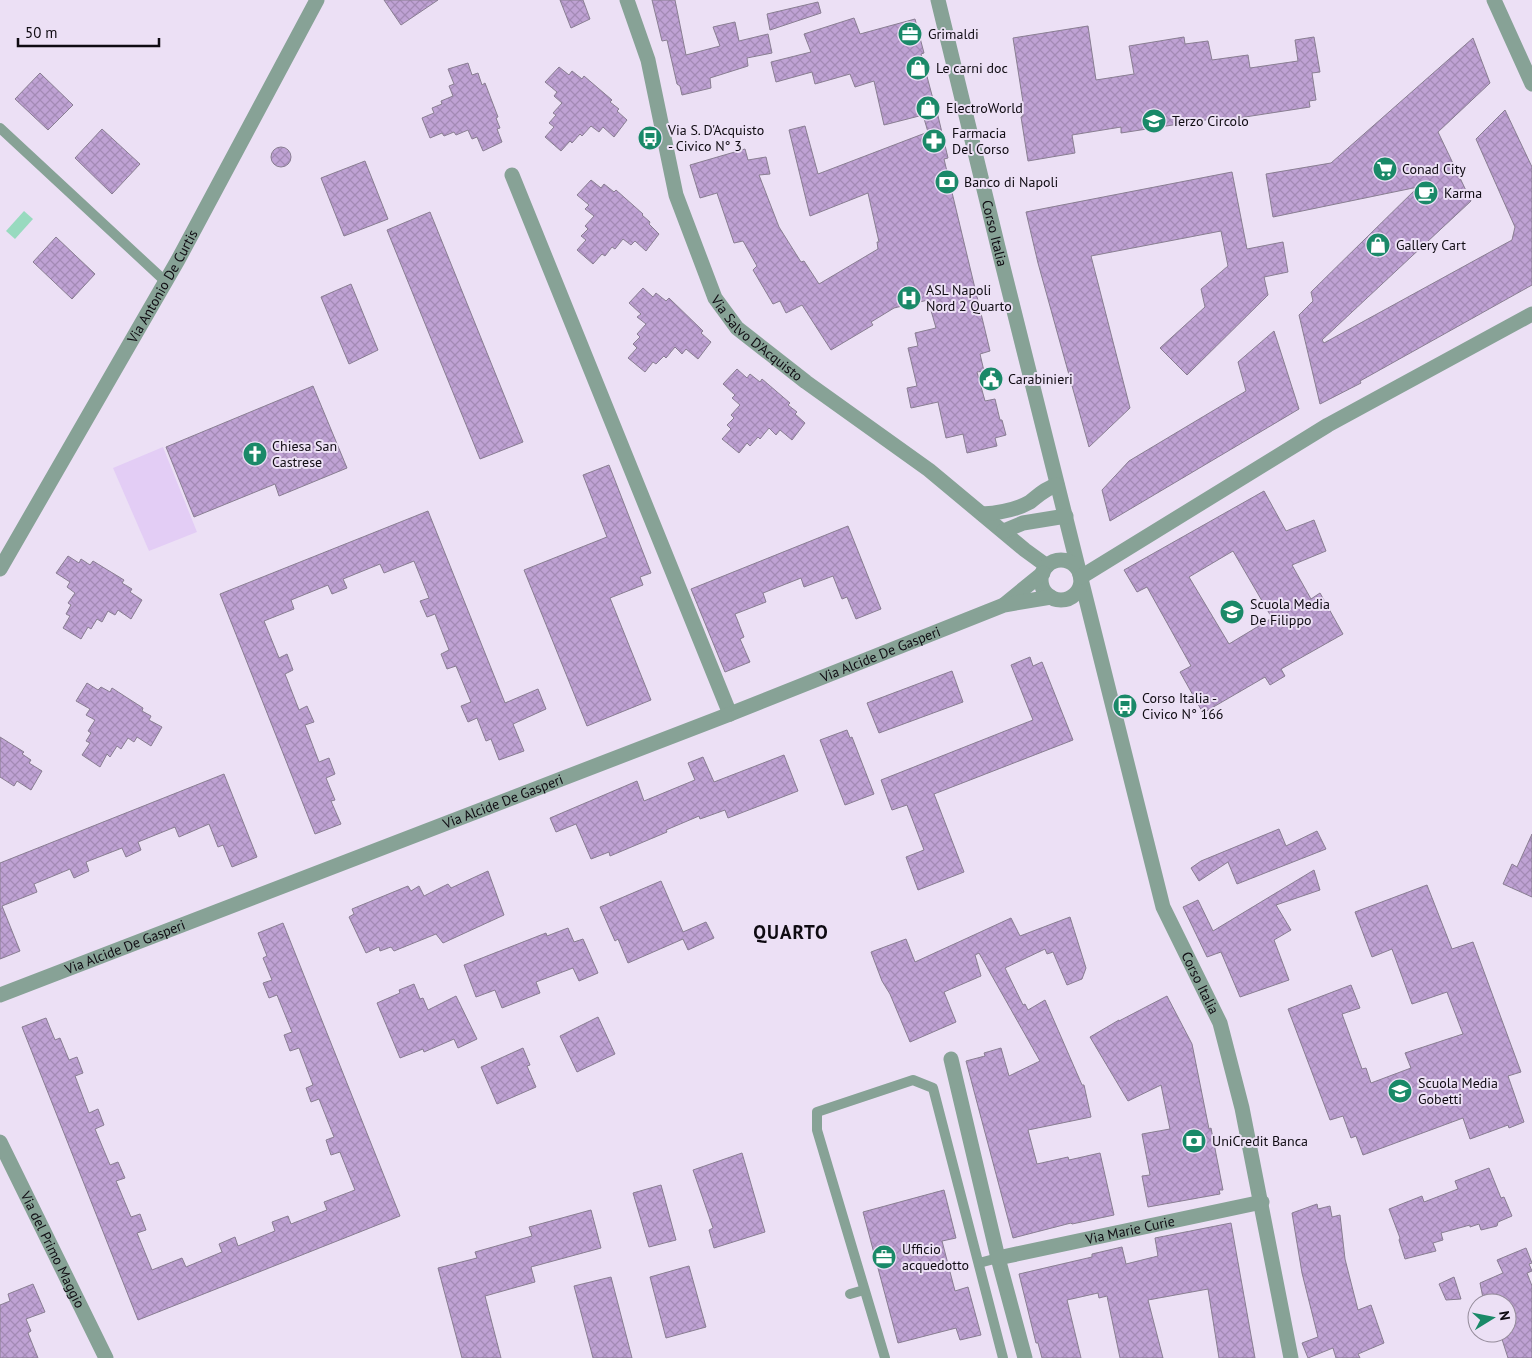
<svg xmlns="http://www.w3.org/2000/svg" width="1532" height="1358" font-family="'PT Sans',sans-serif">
<defs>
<pattern id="building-cross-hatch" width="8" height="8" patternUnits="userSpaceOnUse" patternTransform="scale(1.25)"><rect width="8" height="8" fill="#bfa2d4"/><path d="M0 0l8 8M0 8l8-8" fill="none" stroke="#a38ab5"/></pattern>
</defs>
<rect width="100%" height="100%" fill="#ece0f5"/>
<polygon fill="#e3cdf5" points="163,447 197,532 149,551 113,468"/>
<polygon fill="#98dabf" points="24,211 33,219 15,239 6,231"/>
<g fill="url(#building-cross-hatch)" stroke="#897e92" fill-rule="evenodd">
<polygon points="384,0 438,0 401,25"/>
<polygon points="560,0 583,0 590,19 571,28"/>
<polygon points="652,0 675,0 686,55 720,46 713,27 735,22 739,41 768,34 772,53 747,58 748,66 710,78 711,88 682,95 680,86 677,84 667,40 662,41"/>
<polygon points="818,2 821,13 770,30 767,14"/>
<polygon points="854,18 860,34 915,19 924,53 921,54 933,99 934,99 948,158 944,159 990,351 980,354 984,371 977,372 985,401 995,399 1000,420 1002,420 1006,435 995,438 997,446 967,453 963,434 946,438 938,402 911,408 907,388 917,386 908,348 918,346 915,333 936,328 928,300 894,308 871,322 873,325 831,350 802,305 786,313 780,301 773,304 753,270 757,266 743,241 734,243 717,193 700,198 690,165 745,149 748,160 766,157 770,174 759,175 779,227 801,262 804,261 819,284 878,249 877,242 879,242 868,193 810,216 789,130 805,126 818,174 928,132 923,115 884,125 874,81 855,87 850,74 815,84 812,72 776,82 771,62 811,52 804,34"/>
<polygon points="1088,26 1096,80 1134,74 1129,46 1184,37 1185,44 1208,41 1212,60 1248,55 1250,68 1298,61 1295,40 1314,37 1320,72 1312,73 1316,100 1309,101 1310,107 1219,121 1218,118 1121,133 1121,127 1072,135 1075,153 1028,161 1021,117 1023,116 1021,102 1023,102 1013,38"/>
<polygon points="1473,38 1490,83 1438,132 1471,201 1322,340 1324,343 1512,240 1515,227 1476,139 1505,110 1532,167 1532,285 1360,381 1361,383 1320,404 1299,315 1313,301 1311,292 1418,187 1273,217 1266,174 1331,163"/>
<polygon points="468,63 472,75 478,73 482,85 485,83 498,117 496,118 500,128 497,129 502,142 483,151 477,137 472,139 468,130 456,135 454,132 444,136 442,133 430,138 422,118 434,113 432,108 442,104 441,101 453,96 449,86 454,84 448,69"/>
<polygon points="559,67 569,75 572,71 582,79 584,76 612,100 610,102 619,109 617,111 627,120 614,137 603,127 599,132 591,126 582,136 580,134 572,143 570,141 561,151 545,137 554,127 549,123 556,115 553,113 562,103 554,96 557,92 545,82"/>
<polygon points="40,73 73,105 48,130 15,99"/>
<polygon points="102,129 140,164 112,194 75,158"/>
<circle cx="281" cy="157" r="10"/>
<polygon points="365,161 388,219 344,236 321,178"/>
<polygon points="1232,172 1247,249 1283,242 1288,272 1264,277 1268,295 1187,375 1160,348 1205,307 1201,289 1228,266 1221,231 1091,256 1130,408 1089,447 1038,263 1026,212"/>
<polygon points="591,180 601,188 604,184 614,192 616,190 643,214 642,215 650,222 649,224 659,234 646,251 635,241 631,245 623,239 615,249 612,247 605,256 602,254 593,264 577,250 586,240 581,236 588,229 585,226 594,216 585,209 589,205 577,195"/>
<polygon points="430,212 523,442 480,459 387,230"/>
<polygon points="56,237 95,274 72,299 33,262"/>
<polygon points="351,284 378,350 349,364 321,297"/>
<polygon points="643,288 653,297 656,293 666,301 669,298 703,331 701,333 711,342 698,359 686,349 682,354 675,347 666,358 664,356 656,364 653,362 645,372 628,358 637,348 633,344 640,337 637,334 646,324 637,317 641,314 629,303"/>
<polygon points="1274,331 1299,409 1110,521 1102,490 1129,461 1246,391 1238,362"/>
<polygon points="737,369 747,378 750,374 760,382 762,379 790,403 788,405 797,412 795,414 805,423 792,440 780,430 776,435 769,428 760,439 758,437 750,446 747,443 739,453 722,439 731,429 727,425 734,418 731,415 740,405 732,398 735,395 723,384"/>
<polygon points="313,386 347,468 279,496 275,484 194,517 166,447"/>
<polygon points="609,465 651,573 640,577 643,585 610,598 651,700 587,726 524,570 607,537 583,475"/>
<path d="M1264,491L1286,531L1314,520L1326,551L1292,565L1311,599L1320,593L1343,634L1281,669L1285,676L1270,685L1265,677L1203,713L1180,672L1191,666L1147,587L1137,592L1124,570ZM1233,551L1272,618L1229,644L1189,577Z"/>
<polygon points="428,511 505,703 538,689 546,709 513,724 524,751 499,760 491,739 486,741 477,718 468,722 461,706 471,702 456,666 447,669 441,654 449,650 435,614 427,617 420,601 429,598 414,561 384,573 380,564 343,579 347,588 332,594 328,585 291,600 294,609 264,621 279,658 287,654 293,670 285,674 299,710 307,706 314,722 305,725 319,762 329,758 335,774 326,778 335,800 331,801 341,824 315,834 220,594"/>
<polygon points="848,526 881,609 856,619 847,597 842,599 833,576 804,587 801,578 763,593 766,602 735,614 744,637 740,639 750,662 725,672 691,589"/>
<polygon points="68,556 79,563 81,559 90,565 93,561 124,580 122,583 132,589 130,592 142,600 131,619 118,610 115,615 108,611 102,622 97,619 91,629 88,627 81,639 63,628 70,616 66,614 71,605 68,603 75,593 67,587 70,582 56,573"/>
<polygon points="1030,657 1033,666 1042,662 1073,740 934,794 964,872 918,890 906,857 924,850 907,805 892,810 881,780 1033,720 1011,665"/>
<polygon points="952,671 963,702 879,733 867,703"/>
<polygon points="87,683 98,690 101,687 110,692 112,688 143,708 142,711 151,716 149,720 162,727 151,746 137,737 134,742 128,738 121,749 117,746 110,757 107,754 100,767 82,755 90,743 86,741 91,733 88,731 95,720 86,715 90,709 76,701"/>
<polygon points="847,730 850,738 852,737 874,794 845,805 820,740"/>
<polygon points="0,737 24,752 22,754 31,760 29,763 42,771 31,790 17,781 14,786 0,777"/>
<polygon points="784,755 798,791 728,818 725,810 700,819 699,816 666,830 667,832 610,856 609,852 591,859 576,824 556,832 550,818 637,781 644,801 695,780 688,763 703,757 714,782"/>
<polygon points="224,774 257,857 232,867 223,845 218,847 209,824 179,837 175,827 138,842 141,850 126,857 122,848 86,862 89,871 74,878 70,869 34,884 37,892 2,906 20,951 0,959 0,863"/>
<polygon points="1279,829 1286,846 1317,831 1326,849 1237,884 1228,862 1199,881 1191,868 1201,861"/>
<polygon points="1532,834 1532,897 1503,884 1512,864 1517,867"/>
<polygon points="1314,870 1320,890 1276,905 1291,930 1274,940 1289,980 1240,997 1221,952 1207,957 1183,907 1198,900 1213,931"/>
<polygon points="488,871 504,915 443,943 436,934 394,951 391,947 380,951 379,947 366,953 349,917 354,914 352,909 408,886 411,891 419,886 424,896 448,884 451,888"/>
<polygon points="661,881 683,932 706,922 714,938 688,950 683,939 628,963 618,939 615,941 600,907"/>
<polygon points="1427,885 1452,949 1473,942 1521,1072 1508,1076 1524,1122 1509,1128 1508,1125 1470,1139 1463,1118 1363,1155 1356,1136 1351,1138 1343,1116 1330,1120 1288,1009 1351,985 1360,1008 1342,1014 1362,1069 1366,1068 1371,1083 1411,1068 1405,1053 1463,1034 1447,992 1412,1004 1392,949 1372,957 1355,912"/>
<polygon points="1070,917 1086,968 1082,979 1067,985 1053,952 1047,954 1045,949 1005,968 1023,1005 1025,1004 1028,1010 1045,1000 1082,1085 1084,1085 1091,1117 1028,1130 1037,1164 1068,1157 1069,1160 1100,1153 1114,1215 1072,1224 1071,1223 1013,1238 966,1061 985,1056 984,1053 1001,1048 1009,1076 1040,1061 979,953 975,955 981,976 944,992 956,1022 910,1042 890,994 882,981 871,952 906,939 915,962 1011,918 1020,936"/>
<polygon points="283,923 400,1216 138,1320 22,1027 46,1018 55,1040 60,1038 69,1060 77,1057 83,1073 75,1076 89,1113 98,1109 104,1125 95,1129 110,1165 118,1162 125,1178 116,1181 131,1217 140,1214 146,1230 137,1233 152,1270 182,1258 186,1267 222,1252 219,1244 235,1237 238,1246 275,1231 272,1222 288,1216 291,1224 327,1210 324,1202 355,1190 340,1152 331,1155 326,1140 334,1137 319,1099 311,1102 306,1088 313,1085 299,1048 290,1051 284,1035 292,1032 277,995 269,998 263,983 272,980 263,958 267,956 258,933"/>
<polygon points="568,928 574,942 583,939 598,973 579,981 573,968 536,982 540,993 502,1008 495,990 476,997 464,965 546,933 547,936"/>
<polygon points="414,984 420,999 423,998 428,1010 456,996 477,1039 458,1048 454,1039 424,1052 423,1049 400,1058 377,1003 400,993 399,990"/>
<polygon points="1167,996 1192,1044 1209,1129 1211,1128 1223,1190 1219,1190 1220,1194 1148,1207 1142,1176 1150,1175 1142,1134 1170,1129 1161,1085 1128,1101 1090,1037 1119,1020 1119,1021"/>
<polygon points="598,1017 615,1054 577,1072 560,1036"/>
<polygon points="523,1048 530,1065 527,1066 536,1087 497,1104 481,1067"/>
<polygon points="742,1153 765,1232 714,1248 709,1230 713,1228 693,1170"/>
<polygon points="1489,1168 1501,1198 1504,1197 1512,1216 1498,1222 1497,1226 1481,1230 1479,1224 1470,1227 1470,1225 1441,1233 1443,1240 1433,1243 1436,1251 1405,1259 1399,1240 1400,1238 1389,1209 1422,1196 1424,1202 1458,1189 1455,1181"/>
<polygon points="661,1185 676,1240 649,1247 633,1193"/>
<polygon points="944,1190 956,1238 942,1241 955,1291 968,1287 981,1335 960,1340 956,1328 898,1343 863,1212"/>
<polygon points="1317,1204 1318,1209 1330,1206 1332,1217 1340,1215 1345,1259 1358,1310 1371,1305 1384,1343 1358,1354 1360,1358 1336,1358 1333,1348 1308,1358 1302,1343 1318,1337 1302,1273 1292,1213"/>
<polygon points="591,1210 601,1248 531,1267 535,1282 485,1296 501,1358 462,1358 438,1268 477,1258 475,1252 532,1236 529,1227"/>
<polygon points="1231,1223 1255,1358 1219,1358 1208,1289 1148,1300 1163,1358 1120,1358 1107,1296 1099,1298 1098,1293 1067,1300 1081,1358 1042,1358 1038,1343 1036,1343 1019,1274 1092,1257 1092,1254 1122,1247 1126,1264 1158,1256 1155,1238"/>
<polygon points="1526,1248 1532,1263 1529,1264 1532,1271 1527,1273 1532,1286 1532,1358 1508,1358 1500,1333 1507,1333 1507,1303 1484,1303 1480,1283 1503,1273 1497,1260"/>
<polygon points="689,1266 706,1327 666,1338 650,1277"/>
<polygon points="611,1277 632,1358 593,1358 574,1286"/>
<polygon points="1454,1277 1461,1299 1446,1300 1439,1284"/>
<polygon points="33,1284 45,1312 26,1319 31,1331 28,1333 38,1358 0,1358 0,1305 10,1301 8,1294"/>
</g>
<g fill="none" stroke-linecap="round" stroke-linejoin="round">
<g stroke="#87a296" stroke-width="10">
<polyline points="0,128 165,281"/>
<polyline points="979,1263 998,1258"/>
<polyline points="850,1294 864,1290"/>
<polyline points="885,1358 817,1130 817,1112 913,1080 933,1088 1003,1358"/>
</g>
<g stroke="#87a296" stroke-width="15">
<path id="s1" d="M627,0L648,60L676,195L715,298L737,328L806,382L929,470L1025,550L1047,566"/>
<path id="s2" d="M938,0L998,247L1163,907L1220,1023L1242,1108L1291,1358"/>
<polyline points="1494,0 1532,84"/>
<polyline points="512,175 730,714"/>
<path d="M982,514C998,513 1016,510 1030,502C1039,495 1046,488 1057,485"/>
<polyline points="1004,531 1023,523 1066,516"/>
<circle cx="1061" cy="580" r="20"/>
<path id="s3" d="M0,569L178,260L317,0"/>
<polyline points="1081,577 1328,425 1532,314"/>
<polyline points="1005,604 1043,573"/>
<path id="s4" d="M0,995L730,714L1004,605L1051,597"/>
<polyline points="951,1059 998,1258 1025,1358"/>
<path id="s5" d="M0,1142L106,1358"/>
<path id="s6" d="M998,1258L1262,1202"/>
</g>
</g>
<defs>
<symbol id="office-disc" viewBox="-11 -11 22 22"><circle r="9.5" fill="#1a8968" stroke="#ece0f5"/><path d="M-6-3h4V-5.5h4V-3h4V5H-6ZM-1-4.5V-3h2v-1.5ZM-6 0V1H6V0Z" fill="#fff"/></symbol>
<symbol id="shop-disc" viewBox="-11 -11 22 22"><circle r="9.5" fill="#1a8968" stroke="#ece0f5"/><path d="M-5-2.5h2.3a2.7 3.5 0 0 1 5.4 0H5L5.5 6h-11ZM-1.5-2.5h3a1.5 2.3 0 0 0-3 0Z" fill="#fff"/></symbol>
<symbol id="school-disc" viewBox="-11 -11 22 22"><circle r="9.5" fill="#1a8968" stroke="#ece0f5"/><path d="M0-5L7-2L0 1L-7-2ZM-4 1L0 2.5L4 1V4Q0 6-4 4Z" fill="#fff"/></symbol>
<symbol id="bus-disc" viewBox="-11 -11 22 22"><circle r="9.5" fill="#1a8968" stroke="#ece0f5"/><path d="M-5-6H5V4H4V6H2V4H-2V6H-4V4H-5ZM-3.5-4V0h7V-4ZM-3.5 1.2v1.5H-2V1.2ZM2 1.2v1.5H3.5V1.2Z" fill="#fff"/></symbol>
<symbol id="pharmacy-disc" viewBox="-11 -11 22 22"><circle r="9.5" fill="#1a8968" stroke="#ece0f5"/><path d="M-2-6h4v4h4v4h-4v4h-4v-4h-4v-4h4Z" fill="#fff"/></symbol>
<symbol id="supermarket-disc" viewBox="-11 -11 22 22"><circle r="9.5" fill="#1a8968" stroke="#ece0f5"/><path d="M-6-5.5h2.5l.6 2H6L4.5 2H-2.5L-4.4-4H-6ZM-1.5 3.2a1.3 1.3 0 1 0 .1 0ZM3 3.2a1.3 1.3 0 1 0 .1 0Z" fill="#fff"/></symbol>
<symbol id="bank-disc" viewBox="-11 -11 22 22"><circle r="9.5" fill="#1a8968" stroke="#ece0f5"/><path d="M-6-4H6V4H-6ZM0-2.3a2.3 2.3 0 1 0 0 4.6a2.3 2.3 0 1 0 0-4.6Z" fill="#fff"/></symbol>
<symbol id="cafe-disc" viewBox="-11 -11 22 22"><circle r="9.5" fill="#1a8968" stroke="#ece0f5"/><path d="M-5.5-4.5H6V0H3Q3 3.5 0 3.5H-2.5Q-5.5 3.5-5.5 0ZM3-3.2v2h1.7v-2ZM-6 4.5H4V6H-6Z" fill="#fff"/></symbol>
<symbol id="hospital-disc" viewBox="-11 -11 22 22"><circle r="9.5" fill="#1a8968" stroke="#ece0f5"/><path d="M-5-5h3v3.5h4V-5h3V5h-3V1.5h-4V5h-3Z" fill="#fff"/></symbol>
<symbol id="civic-disc" viewBox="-11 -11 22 22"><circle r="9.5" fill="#1a8968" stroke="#ece0f5"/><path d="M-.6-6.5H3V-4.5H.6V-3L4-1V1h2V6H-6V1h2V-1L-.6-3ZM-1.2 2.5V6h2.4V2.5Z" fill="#fff"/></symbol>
<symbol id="church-disc" viewBox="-11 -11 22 22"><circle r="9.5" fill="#1a8968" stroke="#ece0f5"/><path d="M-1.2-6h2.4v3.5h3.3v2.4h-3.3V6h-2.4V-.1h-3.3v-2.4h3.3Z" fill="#fff"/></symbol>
</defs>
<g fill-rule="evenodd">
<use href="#office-disc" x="896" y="20" width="28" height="28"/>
<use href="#shop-disc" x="904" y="54" width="28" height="28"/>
<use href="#shop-disc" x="914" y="94" width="28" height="28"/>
<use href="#school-disc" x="1140" y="107" width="28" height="28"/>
<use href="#bus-disc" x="636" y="124" width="28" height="28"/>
<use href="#pharmacy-disc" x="920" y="127" width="28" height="28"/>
<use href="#supermarket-disc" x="1371" y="155" width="28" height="28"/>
<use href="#bank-disc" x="933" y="168" width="28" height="28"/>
<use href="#cafe-disc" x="1412" y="179" width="28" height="28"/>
<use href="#shop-disc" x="1364" y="231" width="28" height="28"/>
<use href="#hospital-disc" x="895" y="284" width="28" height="28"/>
<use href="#civic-disc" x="977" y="365" width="28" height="28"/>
<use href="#church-disc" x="241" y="440" width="28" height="28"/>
<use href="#school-disc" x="1218" y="598" width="28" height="28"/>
<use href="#bus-disc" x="1111" y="692" width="28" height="28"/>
<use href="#school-disc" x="1386" y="1077" width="28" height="28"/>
<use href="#bank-disc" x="1180" y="1127" width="28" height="28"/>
<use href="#office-disc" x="870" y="1243" width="28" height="28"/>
</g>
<g text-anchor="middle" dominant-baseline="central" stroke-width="4" stroke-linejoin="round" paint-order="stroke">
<g font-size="14" fill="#0f0b12" stroke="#ece0f5" text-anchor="start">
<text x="928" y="34">Grimaldi</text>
<text x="936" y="68">Le carni doc</text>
<text x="946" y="108">ElectroWorld</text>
<text x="1172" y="121">Terzo Circolo</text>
<text x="668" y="130">Via S. D'Acquisto<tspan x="668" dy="16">- Civico N° 3</tspan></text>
<text x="952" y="133">Farmacia<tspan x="952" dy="16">Del Corso</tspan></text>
<text x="1402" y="169">Conad City</text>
<text x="964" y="182">Banco di Napoli</text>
<text x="1444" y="193">Karma</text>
<text x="1396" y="245">Gallery Cart</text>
<text x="926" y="290">ASL Napoli<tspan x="926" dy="16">Nord 2 Quarto</tspan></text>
<text x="1008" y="379">Carabinieri</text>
<text x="272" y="446">Chiesa San<tspan x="272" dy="16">Castrese</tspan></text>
<text x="1250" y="604">Scuola Media<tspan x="1250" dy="16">De Filippo</tspan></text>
<text x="1142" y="698">Corso Italia -<tspan x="1142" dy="16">Civico N° 166</tspan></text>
<text x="1418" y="1083">Scuola Media<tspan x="1418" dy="16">Gobetti</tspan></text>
<text x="1212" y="1141">UniCredit Banca</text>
<text x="902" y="1249">Ufficio<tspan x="902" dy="16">acquedotto</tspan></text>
</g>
<g font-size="14" fill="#0f0b12" stroke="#ece0f5">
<text stroke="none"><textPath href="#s2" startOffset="240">Corso Italia</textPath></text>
<text stroke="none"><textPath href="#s3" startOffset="326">Via Antonio De Curtis</textPath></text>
<text stroke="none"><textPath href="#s1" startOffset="370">Via Salvo D'Acquisto</textPath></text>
<text stroke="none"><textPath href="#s4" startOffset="944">Via Alcide De Gasperi</textPath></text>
<text stroke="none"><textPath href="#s4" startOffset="539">Via Alcide De Gasperi</textPath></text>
<text stroke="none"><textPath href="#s4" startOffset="134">Via Alcide De Gasperi</textPath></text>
<text stroke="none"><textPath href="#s2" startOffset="1019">Corso Italia</textPath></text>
<text stroke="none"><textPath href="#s6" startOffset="135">Via Marie Curie</textPath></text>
<text stroke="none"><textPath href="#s5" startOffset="120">Via del Primo Maggio</textPath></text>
</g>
<g font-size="19" font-weight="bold" letter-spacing="1" fill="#0f0b12" stroke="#ece0f5">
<text x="791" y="932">QUARTO</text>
</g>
</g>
<g transform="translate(1492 1318) rotate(80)"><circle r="24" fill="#ece0f5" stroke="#948b9a"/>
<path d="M0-4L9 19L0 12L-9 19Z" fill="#1a8968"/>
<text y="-8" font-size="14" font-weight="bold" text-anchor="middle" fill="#0f0b12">N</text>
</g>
<path d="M18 38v8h141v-8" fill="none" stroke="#0f0b12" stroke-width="2.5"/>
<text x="25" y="38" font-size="15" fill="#0f0b12" stroke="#ece0f5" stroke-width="4" paint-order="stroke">50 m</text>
</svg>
